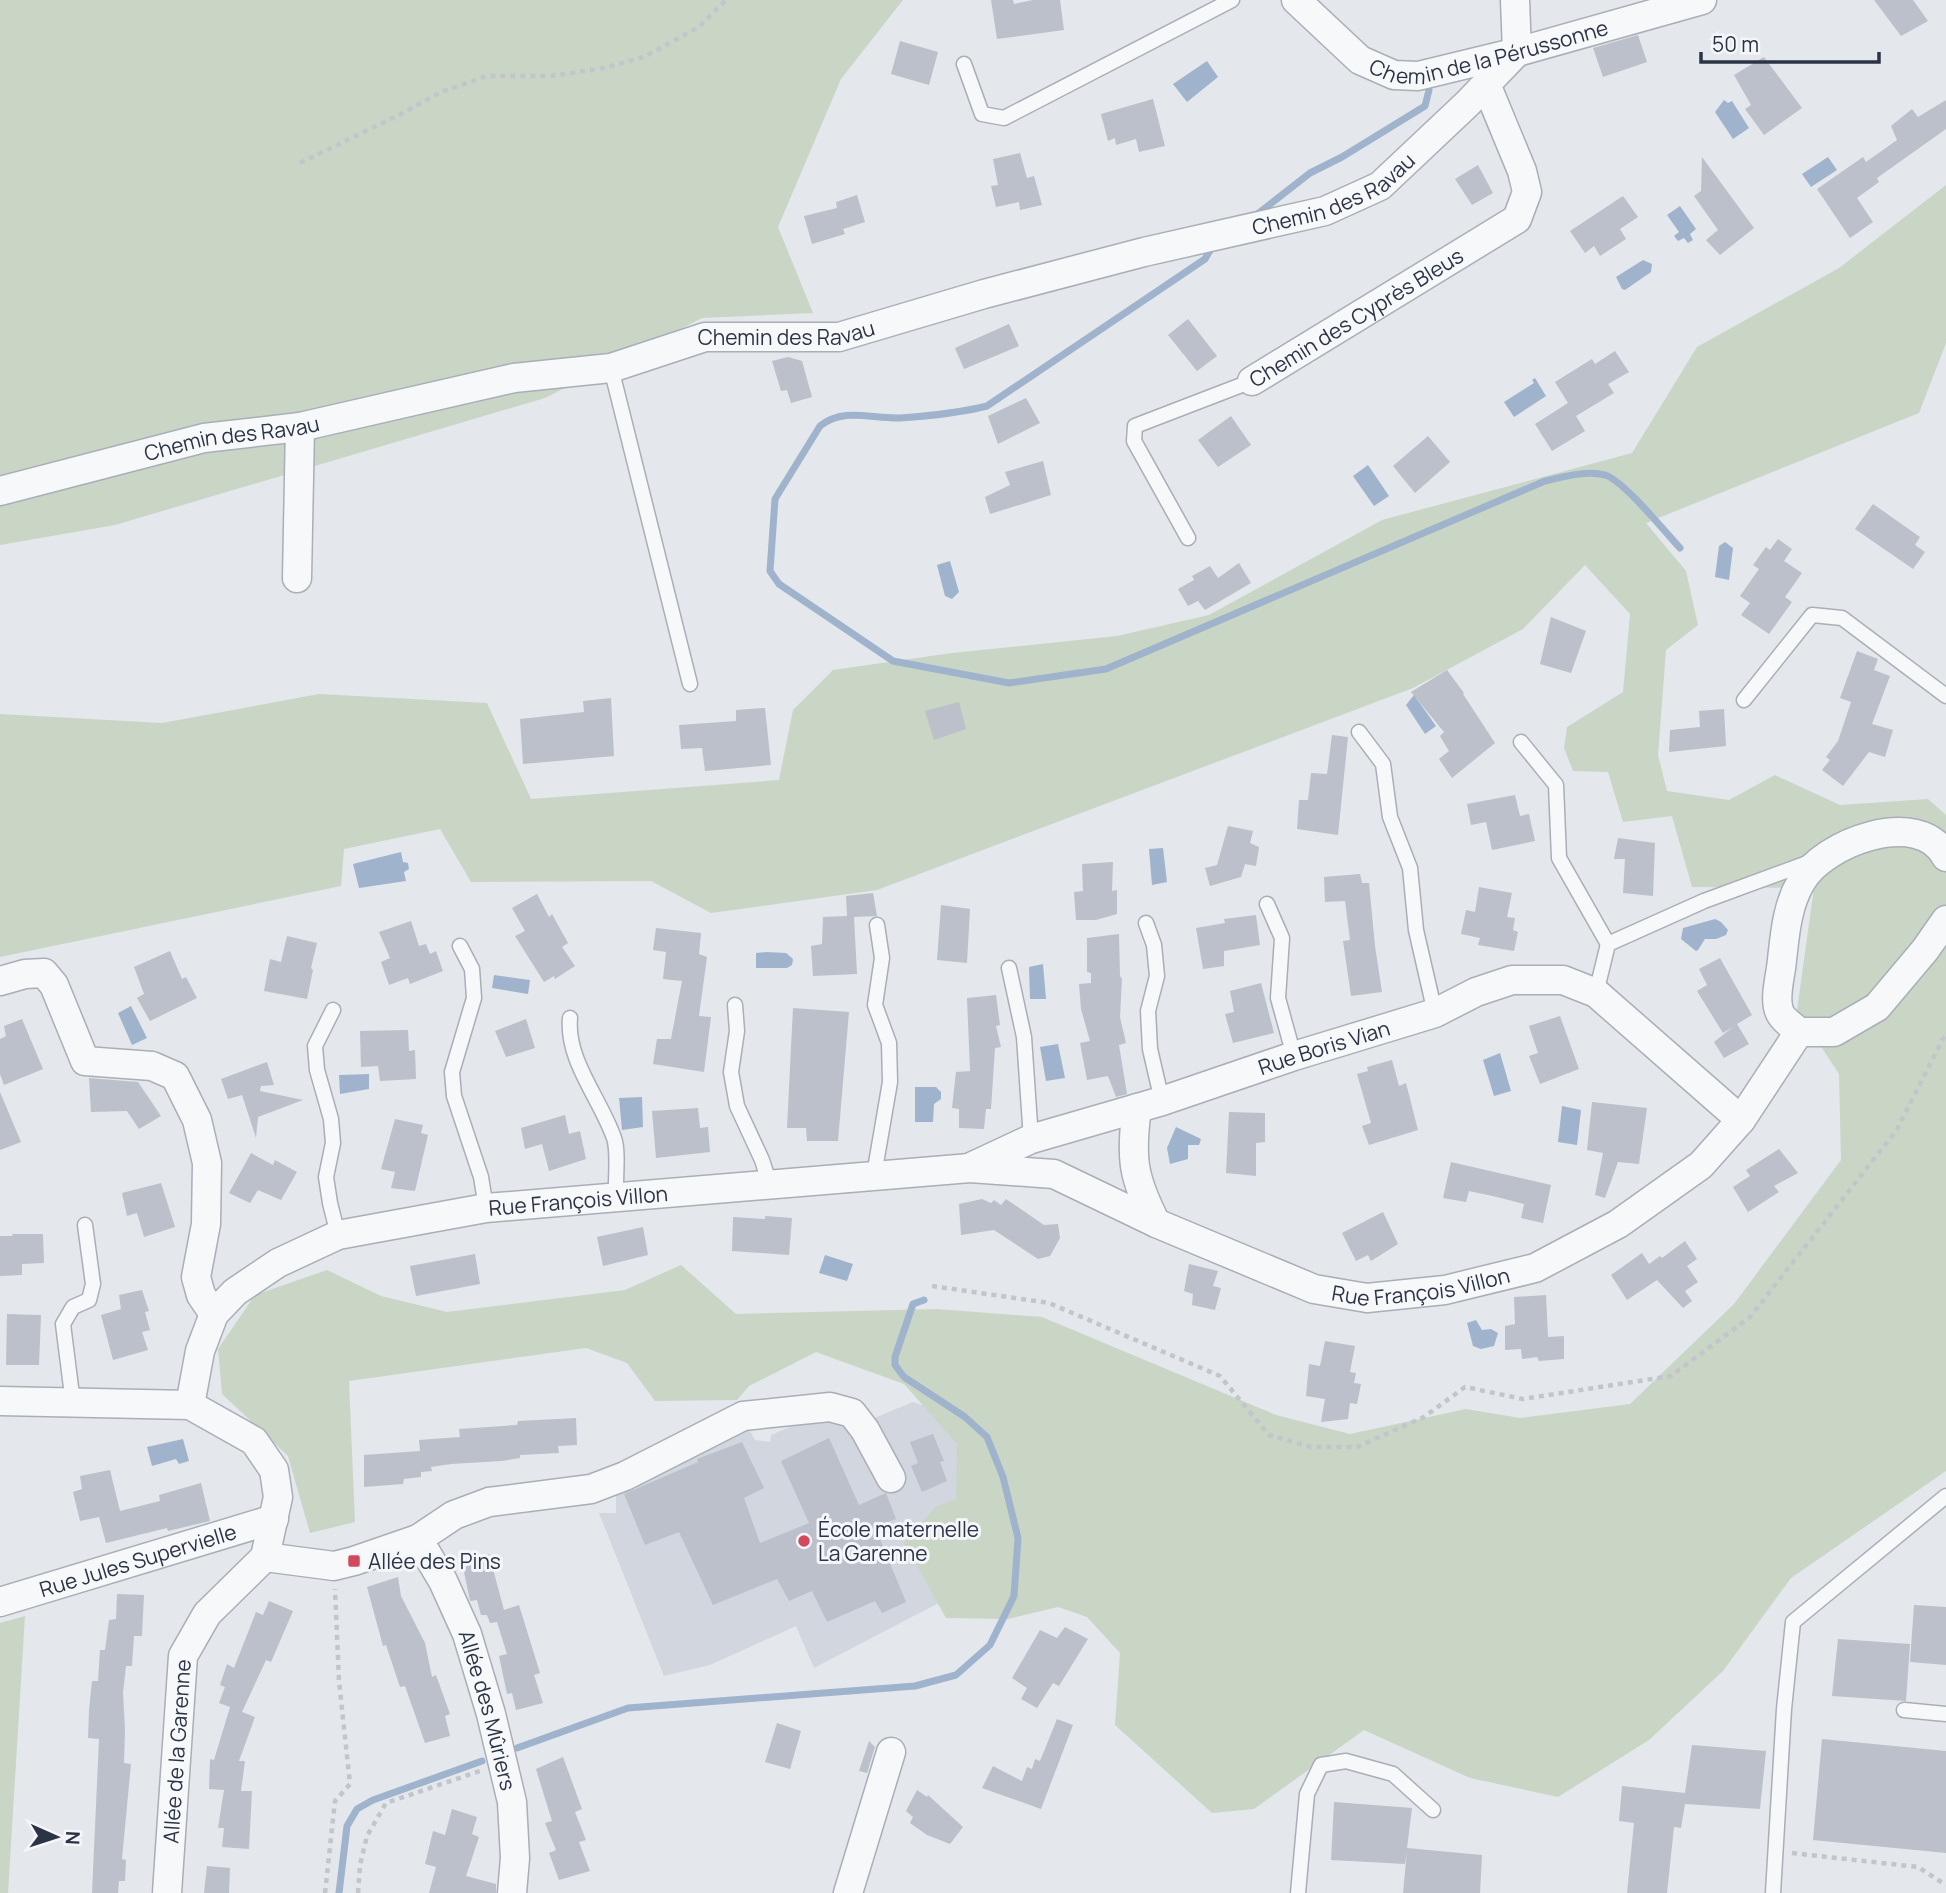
<svg xmlns="http://www.w3.org/2000/svg" width="1946" height="1893" font-family="Manrope,sans-serif">
<rect width="100%" height="100%" fill="#e4e7ec"/>
<polygon fill="#d2d6de" points="913,1402 958,1417 1002,1570 814,1668 796,1626 710,1665 664,1676 599,1513 616,1513 616,1493 747,1426 755,1440 770,1442 771,1435 814,1417 867,1421"/>
<g fill="#c9d6c5">
<polygon points="0,0 903,0 841,79 778,227 813,313 702,318 545,398 115,525 0,545"/>
<polygon points="1946,185 1946,343 1919,413 1646,523 1686,571 1698,625 1666,650 1658,755 1667,791 1729,800 1775,775 1840,805 1928,799 1946,815 1946,1471 1791,1578 1723,1671 1649,1740 1558,1797 1470,1778 1364,1730 1254,1809 1212,1813 1115,1725 1120,1653 1087,1617 1058,1607 1008,1619 946,1618 904,1543 935,1507 956,1499 957,1444 904,1384 816,1352 749,1386 737,1400 655,1401 627,1363 586,1348 349,1381 355,1522 310,1533 288,1456 222,1394 218,1349 255,1295 327,1270 381,1296 447,1312 625,1290 681,1265 736,1314 937,1309 1042,1317 1276,1415 1350,1434 1466,1409 1520,1418 1630,1404 1734,1304 1841,1160 1839,1074 1797,1010 1814,888 1692,887 1672,816 1623,822 1608,772 1573,771 1564,748 1567,727 1623,692 1630,614 1585,565 1523,629 1413,688 877,890 711,913 651,881 471,882 440,829 344,849 341,886 0,957 0,714 162,723 319,694 487,703 531,799 779,780 793,710 833,670 952,653 1117,636 1209,615 1382,520 1632,453 1697,347 1839,268"/>
<polygon points="25,1616 8,1893 0,1893 0,1623"/>
</g>
<g fill="#9fb4cc">
<polygon points="1207,61 1218,77 1187,102 1173,84"/>
<polygon points="1724,100 1728,103 1732,101 1749,128 1733,139 1715,112"/>
<polygon points="1828,157 1837,170 1811,187 1802,174"/>
<polygon points="1680,206 1696,229 1690,234 1693,240 1688,243 1684,238 1678,241 1674,236 1679,232 1667,215"/>
<polygon points="1643,260 1652,264 1651,272 1625,290 1622,289 1616,277"/>
<polygon points="1535,378 1546,396 1514,417 1504,402 1534,383 1532,380"/>
<polygon points="1368,465 1389,496 1374,506 1353,476"/>
<polygon points="1725,542 1733,548 1729,580 1715,577 1719,546"/>
<polygon points="950,561 959,592 952,599 945,596 937,565"/>
<polygon points="1414,695 1436,726 1425,734 1406,705"/>
<polygon points="1163,848 1167,882 1152,885 1149,849"/>
<polygon points="401,852 403,862 408,863 409,869 404,872 406,881 359,888 353,864"/>
<polygon points="1715,919 1721,922 1728,930 1726,935 1716,939 1705,939 1698,950 1696,951 1681,939 1683,928"/>
<polygon points="766,952 786,953 793,959 792,965 787,968 756,968 756,953"/>
<polygon points="1043,964 1046,999 1030,999 1029,967"/>
<polygon points="494,975 530,980 528,994 492,988"/>
<polygon points="131,1006 147,1038 132,1045 118,1013"/>
<polygon points="1058,1044 1065,1078 1046,1081 1040,1047"/>
<polygon points="1500,1053 1511,1091 1494,1096 1483,1060"/>
<polygon points="369,1074 369,1089 340,1094 339,1075"/>
<polygon points="915,1087 936,1087 941,1092 941,1099 934,1104 933,1122 915,1122"/>
<polygon points="642,1097 643,1127 622,1130 619,1098"/>
<polygon points="1562,1106 1581,1110 1577,1145 1558,1142"/>
<polygon points="1176,1127 1201,1139 1199,1145 1188,1145 1188,1159 1170,1164 1167,1148"/>
<polygon points="825,1255 853,1264 847,1281 819,1273"/>
<polygon points="1476,1320 1482,1330 1491,1329 1498,1333 1494,1346 1481,1349 1473,1346 1467,1323"/>
<polygon points="183,1439 189,1461 179,1464 176,1459 152,1466 147,1447"/>
</g>
<g fill="none" stroke-linecap="round" stroke-linejoin="round">
<g stroke="#9fb4cc" stroke-width="7">
<polyline points="1255,216 1310,173 1342,157 1425,106 1429,90"/>
<path d="M1212,247L1205,259L987,406C959,413 929,416 900,418C871,419 844,407 820,426L775,499L770,571L779,584L893,661L1009,683L1106,669L1545,481C1564,477 1585,470 1605,475C1623,480 1665,532 1680,548"/>
<polyline points="517,1748 628,1708 915,1686 956,1675 990,1645 1014,1596 1018,1538 1003,1477 987,1437 965,1417 904,1377 895,1365 895,1357 913,1304 924,1300"/>
<polyline points="339,1893 347,1826 357,1809 373,1800 482,1761"/>
</g>
</g>
<g fill="#bbc0ca">
<polygon points="991,0 1013,0 1014,4 1033,0 1060,0 1064,30 997,39"/>
<polygon points="1874,0 1913,0 1928,21 1901,36"/>
<polygon points="1638,35 1647,62 1603,77 1593,48"/>
<polygon points="900,41 938,52 929,85 891,74"/>
<polygon points="1764,57 1802,108 1764,135 1745,109 1751,105 1734,75"/>
<polygon points="1153,99 1165,146 1139,152 1136,139 1116,145 1115,138 1108,141 1101,114"/>
<polygon points="1946,100 1946,129 1877,178 1879,182 1857,198 1873,222 1850,238 1817,189 1863,157 1866,162 1897,140 1891,126 1912,109 1918,117"/>
<polygon points="1020,153 1027,178 1034,176 1042,205 1020,210 1019,202 996,207 991,186 998,185 993,159"/>
<polygon points="1702,157 1754,228 1720,255 1706,240 1718,230 1694,196 1701,191"/>
<polygon points="1478,165 1493,193 1472,205 1455,179"/>
<polygon points="857,195 865,222 843,229 845,234 812,244 804,216 837,208 836,202"/>
<polygon points="1623,196 1638,217 1620,229 1626,239 1600,256 1594,246 1585,253 1570,231"/>
<polygon points="1188,319 1217,356 1197,371 1168,335"/>
<polygon points="1009,324 1019,346 964,369 955,348"/>
<polygon points="1615,351 1629,372 1608,384 1614,393 1576,416 1585,431 1552,451 1535,424 1568,403 1555,382 1592,359 1595,364"/>
<polygon points="788,357 802,361 812,397 791,403 787,390 781,391 772,361"/>
<polygon points="1026,398 1040,423 998,444 988,416"/>
<polygon points="1231,416 1251,445 1218,467 1198,440"/>
<polygon points="1428,436 1450,462 1415,493 1393,466"/>
<polygon points="1043,461 1051,495 990,514 985,497 1010,485 1005,472"/>
<polygon points="1873,504 1920,537 1915,545 1925,552 1913,569 1855,529"/>
<polygon points="1778,539 1792,549 1784,561 1802,573 1785,597 1792,602 1769,634 1741,615 1750,603 1740,596 1759,569 1753,565 1766,547 1770,550"/>
<polygon points="1239,563 1251,583 1205,610 1198,601 1188,606 1178,589 1194,580 1192,576 1210,566 1218,578"/>
<polygon points="1551,617 1586,631 1571,673 1540,664"/>
<polygon points="1857,651 1878,659 1874,670 1890,676 1872,724 1893,730 1885,757 1869,752 1843,786 1822,770 1830,760 1826,757 1838,741 1851,702 1840,698"/>
<polygon points="1447,670 1464,693 1463,694 1495,743 1452,778 1439,759 1449,751 1440,736 1444,732 1411,692"/>
<polygon points="611,698 614,756 523,764 520,719 584,712 583,701"/>
<polygon points="959,702 966,729 934,740 925,711"/>
<polygon points="765,708 771,765 705,771 702,748 681,749 679,725 736,721 736,710"/>
<polygon points="1724,709 1726,746 1669,752 1670,730 1700,727 1699,711"/>
<polygon points="1332,735 1348,737 1338,835 1297,829 1299,800 1308,800 1311,773 1327,774"/>
<polygon points="1515,795 1520,816 1529,814 1535,841 1492,850 1486,822 1471,825 1467,804"/>
<polygon points="1228,826 1253,831 1250,843 1259,847 1256,866 1245,864 1241,877 1210,886 1205,868 1217,865"/>
<polygon points="1618,838 1655,843 1653,896 1623,893 1625,859 1614,859"/>
<polygon points="1113,862 1112,891 1117,890 1117,914 1096,920 1076,920 1074,892 1083,891 1082,864"/>
<polygon points="1360,874 1362,883 1369,883 1375,946 1382,992 1351,996 1343,941 1350,940 1345,901 1325,902 1324,877"/>
<polygon points="1479,887 1512,893 1507,917 1515,918 1513,930 1518,932 1514,951 1478,945 1480,938 1461,934 1466,910 1475,912"/>
<polygon points="873,893 877,916 854,917 857,974 813,976 811,946 822,944 823,917 847,916 846,896"/>
<polygon points="537,894 549,917 552,914 568,943 562,947 575,966 555,979 554,976 544,982 515,936 525,931 512,908"/>
<polygon points="941,905 970,909 967,963 937,960"/>
<polygon points="1256,915 1260,945 1224,951 1224,966 1203,969 1196,928 1225,923 1224,919"/>
<polygon points="411,921 419,946 426,944 430,954 436,951 443,971 410,984 408,978 389,985 381,962 390,958 379,932"/>
<polygon points="656,928 701,933 699,954 707,957 699,1016 711,1017 704,1072 653,1064 657,1039 671,1039 682,981 663,979 666,952 653,950"/>
<polygon points="1119,934 1120,976 1122,979 1120,1017 1126,1043 1119,1045 1127,1094 1116,1097 1108,1076 1087,1080 1080,1043 1090,1041 1081,1009 1079,984 1091,983 1091,973 1087,972 1087,938"/>
<polygon points="287,936 317,943 311,968 313,970 307,999 264,991 270,959 281,962"/>
<polygon points="170,951 182,979 186,977 197,998 150,1021 137,998 144,994 134,967"/>
<polygon points="1720,958 1752,1015 1737,1024 1749,1044 1724,1058 1714,1042 1733,1027 1723,1033 1697,991 1707,985 1699,969"/>
<polygon points="1261,983 1274,1033 1233,1043 1225,1014 1234,1012 1230,991"/>
<polygon points="996,995 1000,1025 996,1026 1001,1047 995,1048 991,1109 986,1109 984,1129 959,1128 959,1109 952,1108 956,1072 970,1071 967,998"/>
<polygon points="793,1008 849,1012 838,1141 807,1141 806,1128 787,1128"/>
<polygon points="1560,1016 1579,1069 1540,1084 1529,1056 1538,1053 1529,1026"/>
<polygon points="22,1019 43,1069 4,1085 0,1074 0,1039 6,1036 4,1026"/>
<polygon points="526,1019 535,1048 506,1057 495,1031"/>
<polygon points="408,1030 409,1051 415,1050 416,1079 380,1081 378,1066 361,1067 360,1031"/>
<polygon points="1392,1060 1399,1086 1406,1083 1418,1130 1369,1145 1362,1126 1371,1123 1357,1074 1368,1071 1367,1067"/>
<polygon points="267,1062 274,1085 261,1086 260,1091 303,1100 258,1117 256,1138 242,1095 228,1099 221,1079"/>
<polygon points="89,1078 138,1082 161,1116 139,1129 127,1111 91,1112"/>
<polygon points="0,1092 21,1142 0,1150"/>
<polygon points="1592,1102 1647,1108 1639,1164 1618,1162 1605,1198 1595,1195 1603,1153 1587,1150"/>
<polygon points="698,1108 700,1128 708,1127 710,1152 656,1158 652,1111"/>
<polygon points="1229,1112 1265,1113 1265,1142 1256,1143 1256,1176 1226,1173"/>
<polygon points="565,1115 569,1134 580,1131 586,1159 549,1171 542,1144 525,1149 521,1128"/>
<polygon points="395,1119 423,1125 421,1133 428,1135 415,1191 391,1188 395,1172 381,1169"/>
<polygon points="1779,1149 1798,1173 1774,1186 1779,1192 1748,1212 1733,1187 1750,1176 1746,1170"/>
<polygon points="251,1153 273,1165 275,1160 297,1172 281,1200 258,1190 250,1203 229,1193"/>
<polygon points="1451,1162 1551,1185 1543,1223 1521,1218 1524,1204 1497,1197 1469,1191 1466,1202 1443,1198"/>
<polygon points="161,1183 175,1227 144,1237 137,1213 127,1216 122,1193"/>
<polygon points="982,1199 991,1203 994,1200 1001,1205 1006,1199 1044,1225 1058,1224 1060,1238 1050,1256 1038,1259 994,1230 961,1235 959,1204"/>
<polygon points="1383,1212 1398,1244 1371,1261 1368,1255 1356,1261 1342,1233"/>
<polygon points="765,1216 792,1218 789,1255 732,1251 733,1217 765,1219"/>
<polygon points="643,1227 648,1255 603,1266 597,1237"/>
<polygon points="12,1234 43,1234 44,1263 22,1264 22,1275 0,1276 0,1236 13,1236"/>
<polygon points="1685,1241 1697,1259 1687,1266 1698,1282 1685,1291 1692,1301 1683,1308 1657,1280 1627,1300 1611,1275 1642,1253 1649,1264 1660,1256 1662,1258"/>
<polygon points="475,1254 480,1284 416,1296 410,1266"/>
<polygon points="1189,1264 1218,1271 1213,1286 1221,1288 1215,1310 1192,1305 1193,1294 1184,1291"/>
<polygon points="142,1290 149,1311 145,1312 150,1330 142,1332 148,1350 113,1360 101,1315 121,1309 119,1295"/>
<polygon points="1546,1295 1548,1337 1564,1336 1564,1359 1539,1361 1537,1357 1522,1359 1521,1349 1505,1350 1505,1326 1515,1324 1514,1297"/>
<polygon points="7,1314 41,1315 39,1365 6,1365"/>
<polygon points="1325,1341 1355,1346 1350,1372 1356,1373 1354,1383 1361,1384 1357,1404 1350,1403 1348,1419 1321,1422 1325,1399 1306,1396 1309,1364 1320,1366"/>
<polygon points="576,1418 577,1445 558,1446 559,1453 520,1455 520,1458 502,1461 451,1464 431,1467 432,1471 421,1472 421,1477 404,1479 403,1484 364,1487 364,1455 420,1451 419,1440 460,1437 459,1429 517,1425 518,1421"/>
<polygon points="933,1434 944,1461 940,1462 947,1481 922,1492 911,1466 918,1463 910,1442"/>
<polygon points="829,1438 859,1505 886,1493 896,1519 875,1527 906,1602 882,1613 875,1601 827,1622 812,1591 789,1601 777,1579 713,1605 679,1532 645,1545 624,1494 698,1462 697,1459 742,1442 764,1488 744,1498 760,1543 809,1523 781,1461"/>
<polygon points="110,1470 120,1511 160,1501 159,1495 201,1483 210,1521 168,1531 167,1528 106,1543 99,1517 80,1521 73,1492 82,1489 80,1476"/>
<polygon points="489,1554 504,1610 519,1605 540,1673 534,1675 543,1703 516,1710 512,1693 507,1694 499,1656 507,1654 497,1622 490,1623 487,1615 481,1615 477,1600 470,1601 462,1562"/>
<polygon points="398,1577 401,1596 425,1643 432,1677 436,1675 450,1714 445,1716 450,1736 425,1743 405,1686 400,1687 386,1645 383,1646 367,1587"/>
<polygon points="117,1594 144,1595 142,1636 134,1636 132,1666 126,1666 123,1693 125,1730 124,1763 131,1764 122,1859 126,1860 125,1881 119,1881 118,1893 92,1893 99,1739 88,1738 89,1710 92,1681 98,1681 100,1650 105,1650 109,1620 116,1619"/>
<polygon points="269,1601 293,1611 271,1662 266,1660 242,1712 255,1717 239,1761 245,1761 241,1791 252,1791 249,1849 222,1847 224,1828 218,1828 224,1790 209,1789 210,1759 214,1760 230,1707 219,1703 225,1687 220,1685 227,1664 234,1668 256,1612 263,1615"/>
<polygon points="1914,1605 1946,1607 1946,1665 1910,1662"/>
<polygon points="1065,1627 1088,1639 1059,1686 1053,1683 1037,1708 1021,1699 1027,1688 1012,1678 1040,1630 1057,1638"/>
<polygon points="1838,1639 1910,1644 1906,1701 1832,1696"/>
<polygon points="1057,1719 1073,1725 1041,1809 982,1788 993,1766 1022,1781 1027,1767 1032,1769 1035,1759 1040,1761"/>
<polygon points="777,1723 801,1731 790,1769 765,1762"/>
<polygon points="1822,1739 1946,1751 1946,1853 1813,1840"/>
<polygon points="869,1741 875,1747 867,1773 859,1771"/>
<polygon points="1692,1745 1766,1751 1760,1809 1685,1804 1681,1828 1674,1827 1667,1893 1627,1893 1634,1823 1619,1821 1622,1786 1685,1793"/>
<polygon points="563,1757 582,1809 575,1812 586,1840 579,1842 590,1871 559,1880 549,1853 556,1850 545,1823 552,1821 536,1769"/>
<polygon points="917,1790 927,1797 928,1795 963,1827 950,1844 927,1835 910,1823 913,1817 906,1811"/>
<polygon points="1334,1802 1412,1808 1407,1848 1482,1855 1480,1893 1403,1893 1407,1851 1405,1864 1331,1860"/>
<polygon points="452,1809 477,1817 472,1834 479,1837 466,1876 496,1884 496,1893 429,1893 436,1867 425,1864 433,1831 445,1835"/>
<polygon points="207,1866 230,1868 229,1893 204,1893"/>
</g>
<g fill="none" stroke-linecap="round" stroke-linejoin="round">
<defs>
<g id="service">
<polyline points="964,64 982,114 1004,118 1232,0"/>
<polyline points="611,368 690,684"/>
<polyline points="1188,538 1134,441 1135,426 1252,381"/>
<polyline points="1744,700 1812,615 1842,618 1946,696"/>
<polyline points="1359,732 1383,764 1390,817 1410,868 1416,930 1435,1013"/>
<polyline points="1521,742 1556,785 1559,858 1608,944"/>
<polyline points="1267,904 1282,938 1278,998 1294,1056"/>
<polyline points="1146,923 1154,945 1157,976 1148,1011 1150,1049 1162,1101"/>
<polyline points="460,946 472,969 474,998 452,1072 454,1096 481,1177 486,1208"/>
<polyline points="1009,968 1024,1037 1031,1139"/>
<polyline points="1596,993 1608,944 1704,901 1810,862"/>
<polyline points="735,1005 737,1031 731,1072 737,1106 762,1160 770,1185"/>
<polyline points="333,1010 315,1046 317,1070 331,1119 333,1143 326,1177 330,1203 338,1235"/>
<path d="M570,1018C566,1060 600,1098 614,1138C619,1152 615,1180 616,1197"/>
<polyline points="874,1175 890,1082 889,1043 875,1005 882,958 877,925"/>
<polyline points="73,1403 63,1324 73,1307 89,1300 93,1284 85,1225"/>
<polyline points="1904,1710 1946,1714"/>
<polyline points="1298,1893 1307,1794 1321,1765 1346,1761 1393,1774 1433,1810"/>
<polyline points="1773,1893 1784,1709 1793,1622 1946,1496"/>
</g>
<g id="minor">
<path id="s1" d="M1296,0L1360,60L1394,75L1418,76L1517,52L1702,0"/>
<path id="s2" d="M1252,381L1517,219L1527,192L1522,171L1486,84"/>
<path id="s3" d="M0,491L204,438L300,427L514,378L611,368L705,337H839L984,294L1144,252L1325,211L1380,186L1467,104L1517,52L1515,0"/>
<polyline points="297,578 300,427"/>
<path d="M1946,857C1920,806 1822,843 1801,882C1787,906 1785,933 1782,960C1781,975 1773,999 1780,1013C1783,1020 1794,1027 1799,1032H1834L1877,1007L1925,950L1946,920"/>
<polyline points="0,981 25,974 44,973 54,985 85,1061 152,1066 175,1076 197,1120 207,1163 206,1224 196,1277 201,1295 214,1314"/>
<path d="M1137,1108C1130,1158 1133,1178 1156,1223"/>
<path id="s4" d="M973,1166L1031,1139L1162,1101L1294,1056L1435,1013L1476,992L1512,980H1563L1596,993L1741,1120"/>
<polyline points="0,1401 190,1405 254,1441 274,1470 278,1497 265,1557"/>
<path id="s5" d="M190,1405L200,1351L214,1314L235,1292L278,1263L338,1235L486,1208L970,1168L1054,1174L1156,1223L1314,1289L1367,1298L1445,1290L1535,1268L1618,1224L1701,1165L1741,1120L1799,1032"/>
<path id="s6" d="M418,1539L443,1581L467,1634L491,1714L512,1802L515,1858L512,1893"/>
<polyline points="265,1557 334,1566 354,1561 418,1539 454,1515 489,1502 591,1489 625,1476 743,1416 830,1407 852,1413 865,1430 891,1478"/>
<path id="s7" d="M0,1602L274,1519"/>
<path id="s8" d="M167,1893L183,1656L207,1614L265,1557"/>
<polyline points="848,1893 891,1752"/>
</g>
</defs>
<use href="#service" stroke="#a9aeb7" stroke-width="17"/>
<use href="#minor" stroke="#a9aeb7" stroke-width="31"/>
<g stroke="#c2c5cb" stroke-width="4.5" stroke-dasharray="5 5" stroke-linecap="butt">
<polyline points="300,163 401,114 441,92 487,76 551,76 604,68 644,57 699,27 726,0"/>
<polyline points="932,1286 1049,1303 1220,1376 1269,1435 1311,1447 1357,1447 1424,1417 1465,1387 1523,1399 1671,1376 1750,1317 1896,1131 1946,1033"/>
<polyline points="1792,1853 1918,1867 1946,1885"/>
<polyline points="325,1893 335,1801 350,1784 339,1681 335,1589"/>
<polyline points="358,1893 360,1865 367,1836 386,1803 480,1771"/>
</g>
<use href="#service" stroke="#f7f8fa" stroke-width="14"/>
<use href="#minor" stroke="#f7f8fa" stroke-width="28"/>
</g>
<g fill="#d1495b" stroke="#f4f6f9" stroke-width="2.5">
<circle cx="804" cy="1541" r="7"/>
<rect x="347" y="1554" width="14" height="14" rx="3.5"/>
</g>
<g text-anchor="middle" dominant-baseline="central" stroke-width="6" stroke-linejoin="round" paint-order="stroke">
<g font-size="21" fill="#2b3445" stroke="#f4f6f9">
<text stroke="none"><textPath href="#s1" startOffset="222">Chemin de la Pérussonne</textPath></text>
<text stroke="none"><textPath href="#s3" startOffset="1374">Chemin des Ravau</textPath></text>
<text stroke="none"><textPath href="#s2" startOffset="122">Chemin des Cyprès Bleus</textPath></text>
<text stroke="none"><textPath href="#s3" startOffset="805">Chemin des Ravau</textPath></text>
<text stroke="none"><textPath href="#s3" startOffset="238">Chemin des Ravau</textPath></text>
<text stroke="none"><textPath href="#s4" startOffset="371">Rue Boris Vian</textPath></text>
<text stroke="none"><textPath href="#s5" startOffset="486">Rue François Villon</textPath></text>
<text stroke="none"><textPath href="#s5" startOffset="1356">Rue François Villon</textPath></text>
<text stroke="none"><textPath href="#s7" startOffset="144">Rue Jules Supervielle</textPath></text>
<text stroke="none"><textPath href="#s6" startOffset="186">Allée des Mûriers</textPath></text>
<text stroke="none"><textPath href="#s8" startOffset="142">Allée de la Garenne</textPath></text>
</g>
<g font-size="21" fill="#2b3445" stroke="#f4f6f9" text-anchor="start">
<text x="818" y="1529">École maternelle<tspan x="818" dy="24">La Garenne</tspan></text>
<text x="368" y="1561">Allée des Pins</text>
</g>
</g>
<g transform="translate(56 1837) rotate(93)" stroke="#f4f6f9" stroke-width="5" paint-order="stroke">
<path d="M0-5L12 26L0 18L-12 26Z" fill="#2b3445"/>
<text y="-10" font-size="19" font-weight="bold" text-anchor="middle" fill="#2b3445">N</text>
</g>
<path d="M1701 52v10h178v-10" fill="none" stroke="#2b3445" stroke-width="3.5"/>
<text x="1712" y="52" font-size="21" fill="#2b3445" stroke="#f4f6f9" stroke-width="5" paint-order="stroke">50 m</text>
</svg>
